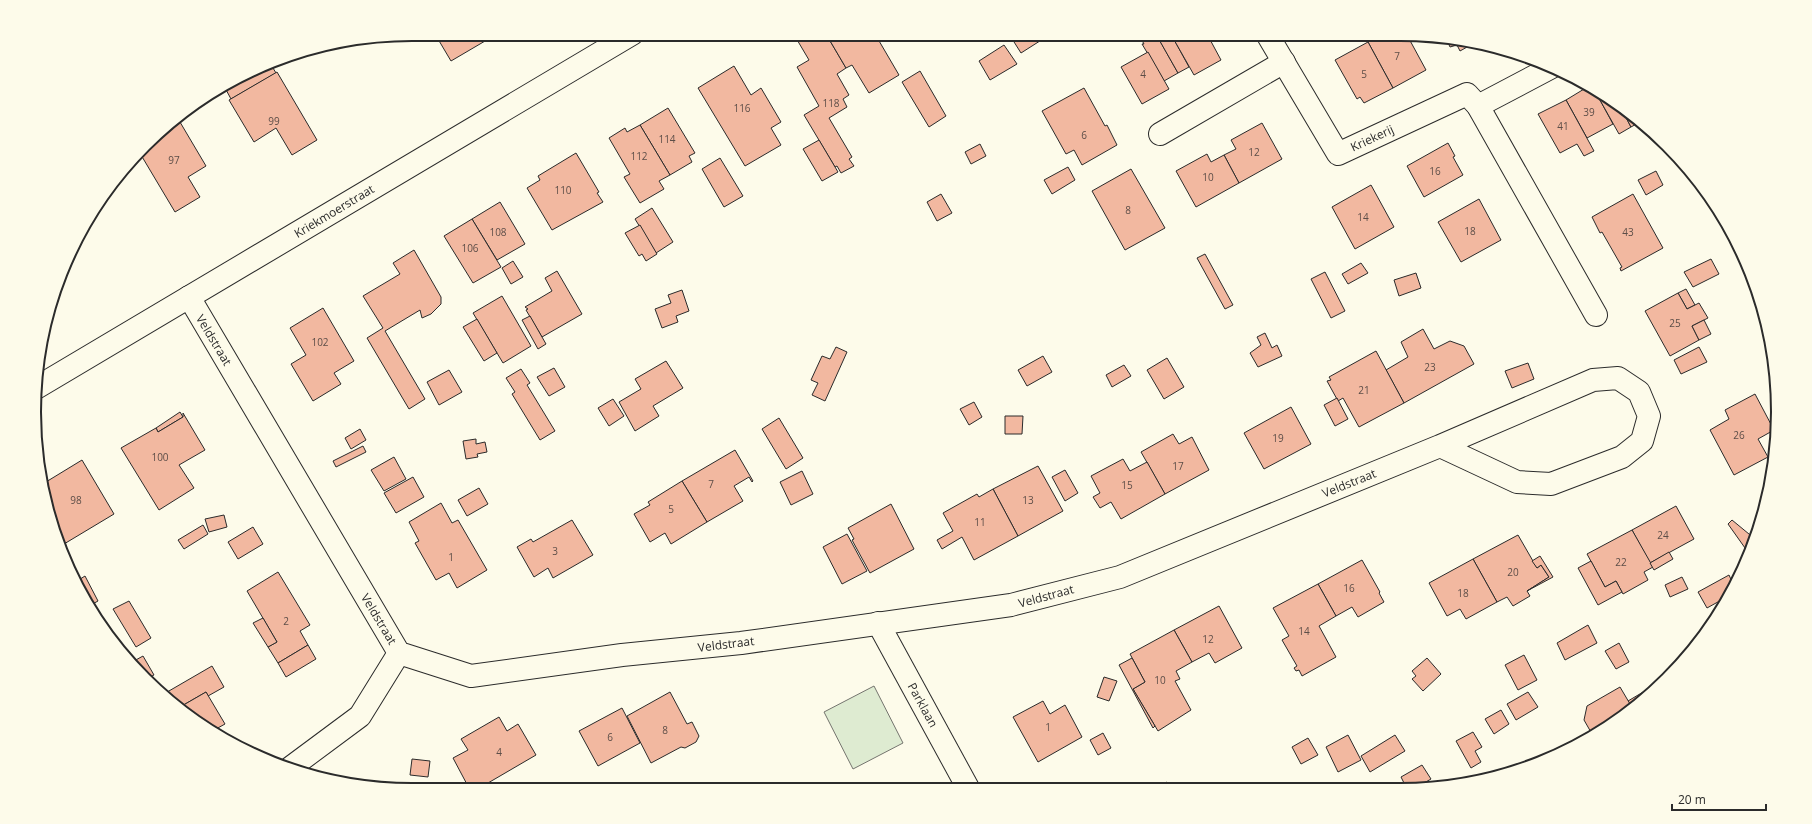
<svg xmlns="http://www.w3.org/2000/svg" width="1812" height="824" font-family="'Open Sans',sans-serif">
<rect width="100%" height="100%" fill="#fdfbea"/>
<polygon fill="#deebd1" stroke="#74746e" points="874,686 903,743 853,769 824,712"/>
<g fill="#f2b8a0" stroke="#2b2b2b">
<polygon points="435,34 497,34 451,61"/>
<polygon points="802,34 826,34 846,68 837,74 849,95 843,99 847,107 829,118 852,157 849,159 854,166 841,173 837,166 835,167 804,115 819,106 797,67 809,60 796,38"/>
<polygon points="826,34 875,34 899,75 869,93 852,65 846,68"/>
<polygon points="1009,34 1040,34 1043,39 1021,53"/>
<polygon points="1141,34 1156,34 1178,73 1164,81 1142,44 1144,44 1139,35"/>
<polygon points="1161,34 1171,34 1189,67 1178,73 1157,36"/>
<polygon points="1181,34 1207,34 1221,60 1194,75 1173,38"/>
<polygon points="1384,34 1407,35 1426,70 1393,88 1368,42"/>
<polygon points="1446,38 1474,41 1476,42 1460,51 1457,45 1450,47"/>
<polygon points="1368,42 1393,88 1364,103 1360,97 1357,99 1335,60"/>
<polygon points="1004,45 1017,64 990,80 979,61"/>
<polygon points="1148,52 1169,89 1142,104 1121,67"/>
<polygon points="270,63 276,73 231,99 224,86"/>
<polygon points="734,66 751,95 761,88 781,122 771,128 781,145 745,166 698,88"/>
<polygon points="920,71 946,116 929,127 902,82"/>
<polygon points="277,72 317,140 292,155 276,128 254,142 229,100"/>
<polygon points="1589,86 1594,89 1613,124 1587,138 1566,100"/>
<polygon points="1084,88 1105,126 1107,125 1117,145 1082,165 1074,150 1066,154 1042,111"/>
<polygon points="1599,92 1620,106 1631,127 1619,134 1596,93"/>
<polygon points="1566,100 1594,151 1584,156 1577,144 1560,153 1538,114"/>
<polygon points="1620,106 1640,122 1631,127"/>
<polygon points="668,108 695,153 689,156 692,162 670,175 640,125"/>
<polygon points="177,117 206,166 188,177 200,197 175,212 141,155 163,128"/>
<polygon points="1262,123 1282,159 1239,183 1224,155 1236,149 1231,140"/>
<polygon points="640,125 670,175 659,181 664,189 640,203 624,177 630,174 609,138 625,128 627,132"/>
<polygon points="819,140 838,172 822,181 803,149"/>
<polygon points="1448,143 1455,156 1453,157 1463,175 1424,197 1407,166"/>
<polygon points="980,144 986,156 971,164 965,152"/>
<polygon points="576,153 599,192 597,193 603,202 552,230 527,188 540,180 538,176"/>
<polygon points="1207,154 1211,162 1224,155 1239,183 1196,207 1176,171"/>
<polygon points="720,158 743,196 724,207 702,169"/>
<polygon points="1068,167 1075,180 1052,194 1044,180"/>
<polygon points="1131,169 1165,228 1125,250 1092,191"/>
<polygon points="1656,171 1663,185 1646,195 1638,180"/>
<polygon points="1371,185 1394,227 1355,249 1332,207"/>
<polygon points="941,194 952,213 937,221 927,202"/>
<polygon points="1633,194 1663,248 1621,271 1620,268 1622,267 1602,232 1600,233 1592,217"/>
<polygon points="1479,199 1501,240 1461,262 1438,222"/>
<polygon points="500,202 525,244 497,260 472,219"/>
<polygon points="652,208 673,242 656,253 635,219"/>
<polygon points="472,219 501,267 473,283 444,236"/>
<polygon points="640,225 657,254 646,261 642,254 639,256 625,233"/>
<polygon points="414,250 441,297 441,304 431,314 422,318 420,310 385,331 425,399 409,409 367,338 383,328 363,296 400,274 393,263"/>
<polygon points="1205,254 1233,305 1225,309 1197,258"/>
<polygon points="1711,259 1719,274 1693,287 1684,272"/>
<polygon points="513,261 523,277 511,284 502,268"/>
<polygon points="1361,263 1368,273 1348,284 1342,274"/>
<polygon points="557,271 582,314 542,337 526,310 528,309 525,307 552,291 545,278"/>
<polygon points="1325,272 1345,311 1331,318 1311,279"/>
<polygon points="1416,273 1421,288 1399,296 1394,280"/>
<polygon points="1686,289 1695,305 1687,309 1678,293"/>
<polygon points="682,290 689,311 676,316 678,322 662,328 655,309 671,303 668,295"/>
<polygon points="1678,293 1687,309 1699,303 1708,318 1692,326 1699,340 1670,356 1645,311"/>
<polygon points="502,296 531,346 503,363 473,313"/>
<polygon points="323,308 354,361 334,373 341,384 313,401 291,364 306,355 290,328"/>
<polygon points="530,316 546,344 538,349 522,320"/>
<polygon points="477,319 497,353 484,361 463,327"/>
<polygon points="1704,320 1711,334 1699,340 1692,326"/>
<polygon points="1423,329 1434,349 1450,341 1464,346 1474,364 1404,403 1386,370 1408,357 1401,342"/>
<polygon points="1265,333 1272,348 1277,345 1282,356 1258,367 1250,353 1261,345 1257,337"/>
<polygon points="836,347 847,352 825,401 812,395 818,383 811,380 822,356 830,359"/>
<polygon points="1699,347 1707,362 1681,374 1674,360"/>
<polygon points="1376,351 1404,403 1359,427 1343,398 1338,401 1327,381 1331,380 1329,377"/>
<polygon points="1043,356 1052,372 1027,386 1018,370"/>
<polygon points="1167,358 1184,387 1164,399 1147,370"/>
<polygon points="666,361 683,388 653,406 659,416 635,431 619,402 641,389 635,379"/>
<polygon points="1528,363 1534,379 1512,388 1505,371"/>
<polygon points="1124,365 1131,376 1112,387 1106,375"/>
<polygon points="554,368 565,387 549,396 537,377"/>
<polygon points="521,369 530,383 527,385 555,431 540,440 512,394 515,392 506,378"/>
<polygon points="449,370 462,392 439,405 427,382"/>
<polygon points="1755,394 1774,430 1758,439 1768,457 1734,475 1710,430 1729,419 1725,410"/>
<polygon points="1337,398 1348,419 1335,426 1324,405"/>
<polygon points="613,399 624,416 609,426 598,408"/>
<polygon points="974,402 982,417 969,425 960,409"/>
<polygon points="1291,407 1311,444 1264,469 1244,433"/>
<polygon points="180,412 183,417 158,432 156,428"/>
<polygon points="183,413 205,450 179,465 194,488 159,510 121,448 156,428 158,432 183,417"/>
<polygon points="1005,416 1023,416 1022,434 1005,434"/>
<polygon points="779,418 803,458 786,469 762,429"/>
<polygon points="360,429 366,440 351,449 345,438"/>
<polygon points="1173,434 1179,444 1192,437 1209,470 1165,494 1141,452"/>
<polygon points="476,439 476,444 485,442 487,452 477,454 478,457 466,459 463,441"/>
<polygon points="363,446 366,452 336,467 333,461"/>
<polygon points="735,450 753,481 752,482 749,477 734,486 743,501 707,522 682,481"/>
<polygon points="394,457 406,479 384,491 371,470"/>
<polygon points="1123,459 1130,471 1147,462 1165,494 1121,519 1111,502 1100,508 1093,497 1100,493 1091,476"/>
<polygon points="82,460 114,514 64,544 41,485"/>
<polygon points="1038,466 1063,511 1018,536 993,489"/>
<polygon points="1065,470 1078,493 1065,501 1052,477"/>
<polygon points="802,471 813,494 791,505 780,482"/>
<polygon points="413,477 424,497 396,513 384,493"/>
<polygon points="682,481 707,522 671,544 665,533 650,542 634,514 650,505 648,502"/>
<polygon points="479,488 488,504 467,516 458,500"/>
<polygon points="993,489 1018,536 974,560 962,537 942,549 937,540 953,531 943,513 977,494 979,497"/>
<polygon points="441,503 452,523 458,520 487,570 457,588 449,573 436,580 415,543 419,541 409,522"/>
<polygon points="891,504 914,549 870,573 852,540 854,539 848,528"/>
<polygon points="1676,506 1694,539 1650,563 1632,530"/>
<polygon points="224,515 227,527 209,532 205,519"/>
<polygon points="572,520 593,555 553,578 548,568 534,577 517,547 531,539 533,542"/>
<polygon points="1732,520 1755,539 1750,555 1728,524"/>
<polygon points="203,525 208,534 184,549 178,540"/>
<polygon points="253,527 263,544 238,559 228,542"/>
<polygon points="1632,530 1653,567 1644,572 1648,580 1623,594 1616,581 1605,587 1587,554"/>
<polygon points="847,534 867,571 842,584 823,547"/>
<polygon points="1518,535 1537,568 1541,565 1549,577 1527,591 1530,596 1513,606 1507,597 1497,602 1473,559"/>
<polygon points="1669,552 1673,559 1654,570 1650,563"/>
<polygon points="1540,556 1553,577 1527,591 1549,577 1541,565 1537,568 1532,561"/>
<polygon points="1473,559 1497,602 1466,619 1460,609 1447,616 1429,583"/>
<polygon points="1362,560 1380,592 1379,593 1384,602 1358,617 1352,607 1336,616 1318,584"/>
<polygon points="1591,561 1605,587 1616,581 1622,592 1598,605 1578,568"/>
<polygon points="278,572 310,625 300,631 308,645 278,663 268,647 277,642 247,591"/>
<polygon points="1729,575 1733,584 1725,598 1707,608 1698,592"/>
<polygon points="85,576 98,601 89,606 85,601 77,581"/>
<polygon points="1682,577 1688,589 1670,597 1665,585"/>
<polygon points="1318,584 1336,616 1319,626 1336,657 1302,676 1299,670 1296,671 1294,668 1297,666 1282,640 1289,636 1273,608"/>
<polygon points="129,601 151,638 136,647 113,609"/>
<polygon points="1219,606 1242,648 1215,663 1209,653 1192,662 1174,630"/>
<polygon points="263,618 277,642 268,647 253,623"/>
<polygon points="1588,625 1597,643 1565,660 1557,643"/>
<polygon points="1174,630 1192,662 1176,671 1180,679 1175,681 1191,710 1158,731 1133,689 1145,682 1130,654"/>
<polygon points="1619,643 1629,662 1616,669 1605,651"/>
<polygon points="308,645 316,659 286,677 278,663"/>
<polygon points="1524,655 1537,680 1518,690 1505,665"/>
<polygon points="143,656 154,675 148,678 134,661"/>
<polygon points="1132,658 1145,682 1133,689 1155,726 1153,728 1119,665"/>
<polygon points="1427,658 1441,674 1423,691 1412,679 1416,676 1412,671"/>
<polygon points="212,666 224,687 208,696 206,692 180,707 162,695"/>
<polygon points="1104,677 1117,681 1109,701 1097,697"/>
<polygon points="1660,682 1633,709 1628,701"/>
<polygon points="1620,687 1633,709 1592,734 1584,720 1587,706"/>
<polygon points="206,692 225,724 216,729 180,707"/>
<polygon points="670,692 687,724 692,722 699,736 696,742 685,748 681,747 651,763 627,716"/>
<polygon points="1528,692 1538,707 1516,720 1507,704"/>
<polygon points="1043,701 1050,714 1065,705 1082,737 1038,762 1013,717"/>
<polygon points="622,708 640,743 598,766 579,731"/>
<polygon points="1501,710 1509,724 1494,734 1485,719"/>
<polygon points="499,717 507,731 518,724 536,755 476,790 470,790 453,758 468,750 461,739"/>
<polygon points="1473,732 1482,747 1475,751 1481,762 1471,768 1456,741"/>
<polygon points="1103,733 1111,748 1098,755 1090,740"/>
<polygon points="1348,735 1361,760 1338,772 1326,747"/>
<polygon points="1395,735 1405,751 1370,772 1361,756"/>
<polygon points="1308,738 1318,755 1301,764 1292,747"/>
<polygon points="412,759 430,761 428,777 410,775"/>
<polygon points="1422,765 1431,779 1417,787 1406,787 1401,777"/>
<polygon points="1167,782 1170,788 1157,788"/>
</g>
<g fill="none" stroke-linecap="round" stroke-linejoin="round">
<defs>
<g id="minor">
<polyline points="1267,34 1338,154 1467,94 1478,106 1596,315"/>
<polyline points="1478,106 1552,67"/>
<polyline points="1160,134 1284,62"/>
<polyline points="189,297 399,653 471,676 622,655 741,643 1011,605 1120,577 1440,446 1517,482 1551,484 1622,457 1642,441 1649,416 1639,392 1618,378 1593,380 1440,446"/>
<polyline points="36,388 632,34"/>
<polyline points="878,623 968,788"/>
<polyline points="290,768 360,716 399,653"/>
</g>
</defs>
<use href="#minor" stroke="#2b2b2b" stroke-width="24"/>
<use href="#minor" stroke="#fdfbea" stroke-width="22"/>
</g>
<g text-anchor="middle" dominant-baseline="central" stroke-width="3" stroke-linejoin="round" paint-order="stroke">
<g font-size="10" fill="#5d4e48">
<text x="1397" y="56">7</text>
<text x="1143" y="74">4</text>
<text x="1364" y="74">5</text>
<text x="831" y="103">118</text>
<text x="742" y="108">116</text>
<text x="1589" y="112">39</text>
<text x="274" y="121">99</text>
<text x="1563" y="126">41</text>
<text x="1084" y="135">6</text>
<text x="667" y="139">114</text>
<text x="1254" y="152">12</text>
<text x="639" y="156">112</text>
<text x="174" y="160">97</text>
<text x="1435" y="171">16</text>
<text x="1208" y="177">10</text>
<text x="563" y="190">110</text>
<text x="1128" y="210">8</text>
<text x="1363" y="217">14</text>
<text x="1470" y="231">18</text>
<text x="498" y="232">108</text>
<text x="1628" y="232">43</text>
<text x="470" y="248">106</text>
<text x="1675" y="323">25</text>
<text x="320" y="342">102</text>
<text x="1430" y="367">23</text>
<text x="1364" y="390">21</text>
<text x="1739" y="435">26</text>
<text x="1278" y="438">19</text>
<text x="160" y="457">100</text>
<text x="1178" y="466">17</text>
<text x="711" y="484">7</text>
<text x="1127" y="485">15</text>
<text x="76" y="500">98</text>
<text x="1028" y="500">13</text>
<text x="671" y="509">5</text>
<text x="980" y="522">11</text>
<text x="1663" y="535">24</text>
<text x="555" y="551">3</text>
<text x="451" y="557">1</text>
<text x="1621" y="562">22</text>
<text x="1513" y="572">20</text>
<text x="1349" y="588">16</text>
<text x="1463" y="593">18</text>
<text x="286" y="621">2</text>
<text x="1304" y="631">14</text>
<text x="1208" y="639">12</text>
<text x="1160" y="680">10</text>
<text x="1048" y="727">1</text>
<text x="665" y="730">8</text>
<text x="610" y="737">6</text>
<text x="499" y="752">4</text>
</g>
<g font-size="12" fill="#2b2b2b" stroke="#fdfbea">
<text transform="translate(1372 138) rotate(-25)">Kriekerij</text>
<text transform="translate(334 211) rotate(-31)">Kriekmoerstraat</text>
<text transform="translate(214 340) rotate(59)">Veldstraat</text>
<text transform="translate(1349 483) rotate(-22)">Veldstraat</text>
<text transform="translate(1046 596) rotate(-15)">Veldstraat</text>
<text transform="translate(379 619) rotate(59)">Veldstraat</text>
<text transform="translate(726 644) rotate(-7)">Veldstraat</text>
<text transform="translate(923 705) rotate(61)">Parklaan</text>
</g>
</g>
<path d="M0 0H1812V824H0ZM412 41H1400A371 371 0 0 1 1771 412V412A371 371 0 0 1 1400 783H412A371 371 0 0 1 41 412V412A371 371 0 0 1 412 41Z" fill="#fdfbea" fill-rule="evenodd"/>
<path fill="none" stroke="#2b2b2b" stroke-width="2" d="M412 41H1400A371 371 0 0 1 1771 412V412A371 371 0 0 1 1400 783H412A371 371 0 0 1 41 412V412A371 371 0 0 1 412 41Z"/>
<path d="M1672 804v6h94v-6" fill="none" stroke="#2b2b2b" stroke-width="2"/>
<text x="1678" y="804" font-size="12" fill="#2b2b2b" stroke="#fdfbea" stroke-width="3" paint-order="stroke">20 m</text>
</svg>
